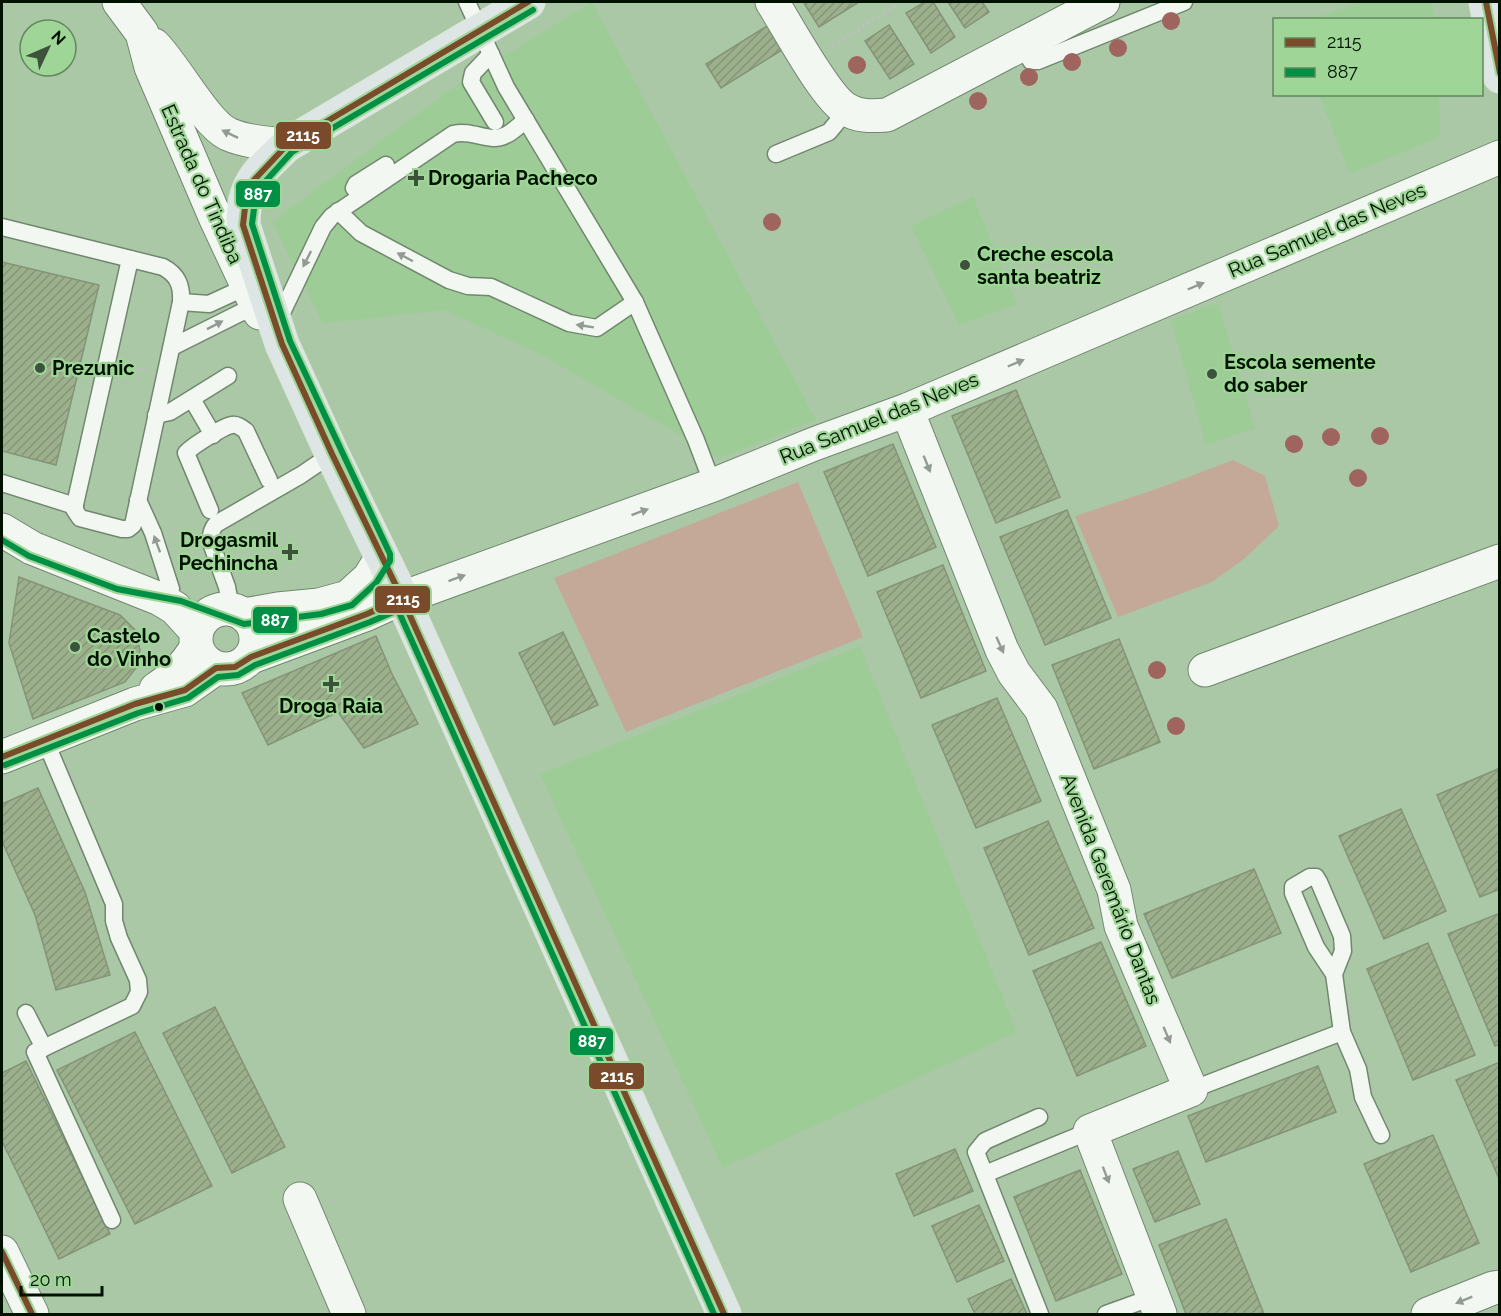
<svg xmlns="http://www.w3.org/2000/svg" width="1501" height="1316" font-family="Raleway,sans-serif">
<defs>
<pattern id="building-hatch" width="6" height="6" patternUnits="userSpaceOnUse" patternTransform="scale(1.5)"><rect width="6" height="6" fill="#9db08d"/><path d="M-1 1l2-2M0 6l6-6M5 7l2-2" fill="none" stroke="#859678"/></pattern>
</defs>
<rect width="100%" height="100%" fill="#aac8a6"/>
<g fill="#9dcc97">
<polygon points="592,2 816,420 720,458 542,355 445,310 323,323 272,222 454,87"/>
<polygon points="1359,2 1432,2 1434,19 1314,19"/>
<polygon points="1319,95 1439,95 1440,134 1435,139 1350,174"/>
<polygon points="973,197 1017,304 959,325 911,226"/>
<polygon points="1218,303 1255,428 1206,445 1171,320"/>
<polygon points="860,646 1017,1032 723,1168 540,774"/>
</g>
<g fill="#c4a998">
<polygon points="1233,460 1265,476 1279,526 1245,558 1212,582 1118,617 1075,516 1162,487"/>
<polygon points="798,482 863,637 626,732 554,578"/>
</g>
<g fill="url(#building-hatch)" stroke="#849477" stroke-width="1.5">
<polygon points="806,2 859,2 819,27 804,3"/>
<polygon points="925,2 933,2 955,37 931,53 906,13"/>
<polygon points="948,2 982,2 989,12 965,28"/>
<polygon points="775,21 790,45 721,88 706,64"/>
<polygon points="889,25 914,64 890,79 865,41"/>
<polygon points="2,262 99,285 56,465 2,451"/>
<polygon points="1016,390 1060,497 996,523 952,416"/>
<polygon points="893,444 936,547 868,576 824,472"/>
<polygon points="1067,510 1111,618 1045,645 1000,537"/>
<polygon points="943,565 986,671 921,698 877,592"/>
<polygon points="19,577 120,615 135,630 140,650 136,668 125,682 33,719 9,643"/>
<polygon points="563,632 598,705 554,725 519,653"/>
<polygon points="376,636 392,674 418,724 364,748 338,712 268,745 242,693"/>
<polygon points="1119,639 1160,742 1094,769 1052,665"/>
<polygon points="997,698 1041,801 976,828 932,725"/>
<polygon points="1498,769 1500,889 1480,897 1437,795"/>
<polygon points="38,788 85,892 110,975 56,990 35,915 2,841 2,804"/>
<polygon points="1401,809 1446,911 1384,939 1339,836"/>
<polygon points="1048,821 1094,928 1029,955 984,848"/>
<polygon points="1254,869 1281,933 1172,978 1144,914"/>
<polygon points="1500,913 1500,1044 1495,1046 1448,934"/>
<polygon points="1101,942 1146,1046 1077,1076 1033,971"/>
<polygon points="1428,943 1475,1055 1413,1080 1367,969"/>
<polygon points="215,1007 285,1147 232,1173 163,1033"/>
<polygon points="135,1032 212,1186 135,1224 57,1070"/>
<polygon points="26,1061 110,1234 59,1259 2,1141 2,1073"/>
<polygon points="1500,1062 1500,1181 1456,1080"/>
<polygon points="1318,1066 1336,1112 1206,1162 1188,1116"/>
<polygon points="1433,1135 1479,1243 1411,1272 1364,1164"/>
<polygon points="955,1149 973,1191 914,1216 896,1174"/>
<polygon points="1178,1151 1200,1204 1155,1222 1133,1169"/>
<polygon points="1080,1170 1122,1274 1056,1301 1014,1197"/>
<polygon points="979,1205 1004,1261 957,1282 932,1226"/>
<polygon points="1226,1219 1264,1314 1186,1314 1159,1245"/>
<polygon points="1011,1279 1027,1314 975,1314 968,1299"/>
</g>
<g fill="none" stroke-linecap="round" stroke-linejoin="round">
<defs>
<g id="service">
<polyline points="467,2 506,87 635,302 696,440 713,485"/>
<polyline points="1021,45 1031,61 1038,61 1184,2"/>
<polyline points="491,54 473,73 471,82 495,122"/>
<polyline points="776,154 829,132 847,110"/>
<polyline points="360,196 354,188 356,184 386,165"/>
<polyline points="338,211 361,233 449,280 468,286 491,287 569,323 597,328 635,302"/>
<path d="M2,227L163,267C178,275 182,286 181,302"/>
<polyline points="130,259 74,509 80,518 122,529 128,529 133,525 181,302 209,304 248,286"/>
<path d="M277,323L323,227L332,216L453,134C473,129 489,144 506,135C513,132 519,125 526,120"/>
<polyline points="172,347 242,312 260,313"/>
<polyline points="192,399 213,435"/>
<polyline points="156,415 170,412 228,376"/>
<polyline points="2,483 75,506"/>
<polyline points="138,500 153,533 171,589"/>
<path d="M210,510L186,453C192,446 224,426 232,425C237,424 242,428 246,431L269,480"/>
<path d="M231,609L227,587L211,543C210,535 211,530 216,524L301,475L332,454"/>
<polyline points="45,740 114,904 114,921 119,938 138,980 139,992 132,1006 35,1052 112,1220"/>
<polyline points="1334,974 1343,951 1342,936 1319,882 1316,877 1310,877 1293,887 1293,893 1316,947 1334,974 1342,1032 1358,1069 1363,1097 1381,1135"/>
<polyline points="26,1013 44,1048"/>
<polyline points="1191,1090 1342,1032"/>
<polyline points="1039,1117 985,1141 976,1152 1040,1314"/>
<polyline points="985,1174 1090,1131"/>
<polyline points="1106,1314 1153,1297"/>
</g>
<g id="minor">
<path d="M772,2C787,25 825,97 846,109C858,117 873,116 887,115L1103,2"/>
<polyline points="907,410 1002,650 1014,673 1041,709 1114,890 1121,926 1191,1090 1090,1131 1160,1314"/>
<polyline points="402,598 713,485 814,444 907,410 1500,157"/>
<polyline points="1205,670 1500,561"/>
<path d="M156,689C174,677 185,666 196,648"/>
<polyline points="2,757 135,704 185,690 216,668"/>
<polyline points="300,1199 349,1314"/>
<polyline points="2,1252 32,1314"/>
<polyline points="1428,1314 1493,1288 1500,1287"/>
</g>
<g id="tertiary">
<polyline points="2,530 32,548 160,599 175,608 196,631"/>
<circle cx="226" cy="639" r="30"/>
<polyline points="244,615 278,609 319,605 348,597 369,578 382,557"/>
<polyline points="251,657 367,614 402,598"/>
</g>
<g id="secondary">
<polyline points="119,2 142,33 151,67 216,219 260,313"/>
<path d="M154,45C175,66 205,123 228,134C246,142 267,143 287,145"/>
</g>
<g id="primary">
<path d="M528,2L287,145C258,172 243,184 243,225L282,344L332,454L402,598L724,1314"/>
<polyline points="1486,2 1500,76"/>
</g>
</defs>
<use href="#service" stroke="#71886e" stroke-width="19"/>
<use href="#minor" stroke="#71886e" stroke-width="35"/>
<use href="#tertiary" stroke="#71886e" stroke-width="35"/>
<use href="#secondary" stroke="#71886e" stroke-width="35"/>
<use href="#primary" stroke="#d9e6d7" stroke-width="35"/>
<g stroke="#b9c2b9" stroke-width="4" stroke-dasharray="3 3" stroke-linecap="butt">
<polyline points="832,46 901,2"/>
<polyline points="126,366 145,371"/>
</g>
<use href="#service" stroke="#f2f7f2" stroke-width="16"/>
<use href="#minor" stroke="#f2f7f2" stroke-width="33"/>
<use href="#tertiary" stroke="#f2f7f2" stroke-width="33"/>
<use href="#secondary" stroke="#f2f7f2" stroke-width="33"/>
<use href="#primary" stroke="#dde5e5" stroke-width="33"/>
<defs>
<g id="bus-1">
<polyline points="528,2 287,145 254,180 246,199 243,225 282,344 332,454 402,598 724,1314"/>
<polyline points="1486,2 1500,73"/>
<polyline points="2,757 135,704 185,690 216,668 235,667 251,657 367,614 402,598"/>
<polyline points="2,1252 32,1314"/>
</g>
<g id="bus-2">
<polyline points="2,540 29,556 117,589 181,601 244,624 321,614 352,605 376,583 390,561 390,554 290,341 252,224 255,201 262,185 292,152 533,10"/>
<polyline points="5,765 138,713 188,698 218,677 238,675 255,665 370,622 398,610 714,1314"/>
</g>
</defs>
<use href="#bus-1" stroke="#9fd698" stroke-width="10"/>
<use href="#bus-2" stroke="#9fd698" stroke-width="10"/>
<use href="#bus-1" stroke="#7a4b2a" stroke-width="6"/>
<use href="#bus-2" stroke="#009045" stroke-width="6"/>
</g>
<g fill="#a0645e">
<circle cx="1171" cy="21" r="9"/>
<circle cx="1118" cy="48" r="9"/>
<circle cx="1072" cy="62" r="9"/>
<circle cx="857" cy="65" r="9"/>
<circle cx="1029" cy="77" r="9"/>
<circle cx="978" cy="101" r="9"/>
<circle cx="772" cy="222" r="9"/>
<circle cx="1380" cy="436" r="9"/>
<circle cx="1331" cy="437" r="9"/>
<circle cx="1294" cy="444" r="9"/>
<circle cx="1358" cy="478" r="9"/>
<circle cx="1157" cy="670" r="9"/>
<circle cx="1176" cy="726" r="9"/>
</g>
<defs><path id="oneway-solid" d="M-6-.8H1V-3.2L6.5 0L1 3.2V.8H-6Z" transform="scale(1.5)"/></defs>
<g fill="#929b92">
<use href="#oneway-solid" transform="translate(230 134) rotate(-154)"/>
<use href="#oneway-solid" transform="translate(405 257) rotate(-152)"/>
<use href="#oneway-solid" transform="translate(307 259) rotate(117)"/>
<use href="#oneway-solid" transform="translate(1196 286) rotate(-23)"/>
<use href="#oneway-solid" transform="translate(215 325) rotate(-27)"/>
<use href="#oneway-solid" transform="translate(585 326) rotate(-171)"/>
<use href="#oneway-solid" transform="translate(1016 363) rotate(-23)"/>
<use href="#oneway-solid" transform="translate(927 464) rotate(68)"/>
<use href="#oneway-solid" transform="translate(640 512) rotate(-20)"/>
<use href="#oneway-solid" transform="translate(157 544) rotate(-110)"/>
<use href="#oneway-solid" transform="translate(457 578) rotate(-20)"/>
<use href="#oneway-solid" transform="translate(1000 645) rotate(66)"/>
<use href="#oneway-solid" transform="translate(1167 1035) rotate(67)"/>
<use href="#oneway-solid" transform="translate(1106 1175) rotate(69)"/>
<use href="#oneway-solid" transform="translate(1464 1300) rotate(158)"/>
</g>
<g fill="#3c523b" stroke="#9fd698" stroke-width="2">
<path d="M413 169h6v6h6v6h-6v6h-6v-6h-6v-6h6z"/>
<circle cx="965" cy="265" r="6"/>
<circle cx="40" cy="368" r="6"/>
<circle cx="1212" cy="374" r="6"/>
<path d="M287 543h6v6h6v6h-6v6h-6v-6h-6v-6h6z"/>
<circle cx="75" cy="647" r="6"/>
<path d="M328 675h6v6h6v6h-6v6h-6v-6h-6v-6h6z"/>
</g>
<circle fill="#011201" stroke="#9fd698" stroke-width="2" cx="159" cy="707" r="5"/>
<g text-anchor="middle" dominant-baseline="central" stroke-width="4.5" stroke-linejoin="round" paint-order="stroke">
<g font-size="20" font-weight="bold" fill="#011201" stroke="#9fd698" text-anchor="start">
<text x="428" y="178">Drogaria Pacheco</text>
<text x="977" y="254">Creche escola<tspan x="977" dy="23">santa beatriz</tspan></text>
<text x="1224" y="362">Escola semente<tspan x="1224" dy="23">do saber</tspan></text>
<text x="52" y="368">Prezunic</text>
<text x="278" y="540" text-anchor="end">Drogasmil<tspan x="278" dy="23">Pechincha</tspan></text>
<text x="87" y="636">Castelo<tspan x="87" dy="23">do Vinho</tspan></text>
<text x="331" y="706" text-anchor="middle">Droga Raia</text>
</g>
<g font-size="20" fill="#011201" stroke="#9fd698">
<text transform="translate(202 184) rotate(66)">Estrada do Tindiba</text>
<text transform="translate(1327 230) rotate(-23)">Rua Samuel das Neves</text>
<text transform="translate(879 418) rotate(-22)">Rua Samuel das Neves</text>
<text transform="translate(1111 889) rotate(69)">Avenida Geremário Dantas</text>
</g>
</g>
<g stroke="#9fd698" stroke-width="2">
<rect x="275" y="121" width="57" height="29" rx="6" fill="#7a4b2a"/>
<rect x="235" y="180" width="46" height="28" rx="6" fill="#009045"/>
<rect x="374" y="585" width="57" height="29" rx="6" fill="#7a4b2a"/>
<rect x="252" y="606" width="46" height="28" rx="6" fill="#009045"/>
<rect x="569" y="1027" width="45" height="29" rx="6" fill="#009045"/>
<rect x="588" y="1062" width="57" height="28" rx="6" fill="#7a4b2a"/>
</g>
<g font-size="16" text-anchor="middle" font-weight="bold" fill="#fff">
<text x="303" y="141">2115</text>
<text x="258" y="200">887</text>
<text x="403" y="605">2115</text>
<text x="275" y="626">887</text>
<text x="592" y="1047">887</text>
<text x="617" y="1082">2115</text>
</g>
<rect width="1501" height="1316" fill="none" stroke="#011201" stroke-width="6"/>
<rect x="1273" y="18" width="210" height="78" fill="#9fd698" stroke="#60885c" stroke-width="1.5"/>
<rect x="1285" y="38" width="30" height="9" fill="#7a4b2a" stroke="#60885c" stroke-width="1.5"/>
<text x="1327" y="48" font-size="18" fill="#011201">2115</text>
<rect x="1285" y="68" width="30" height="9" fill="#009045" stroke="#60885c" stroke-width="1.5"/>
<text x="1327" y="78" font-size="18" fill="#011201">887</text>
<g transform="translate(48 48) rotate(46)"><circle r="28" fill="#9fd698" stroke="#60885c" stroke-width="1.5"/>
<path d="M0-4.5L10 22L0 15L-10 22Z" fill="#3c523b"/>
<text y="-9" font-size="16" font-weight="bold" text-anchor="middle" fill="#011201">N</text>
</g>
<path d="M21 1286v9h81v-9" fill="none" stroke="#011201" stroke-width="3"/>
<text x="30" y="1286" font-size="18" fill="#011201" stroke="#9fd698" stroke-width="4.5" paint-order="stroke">20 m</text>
</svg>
